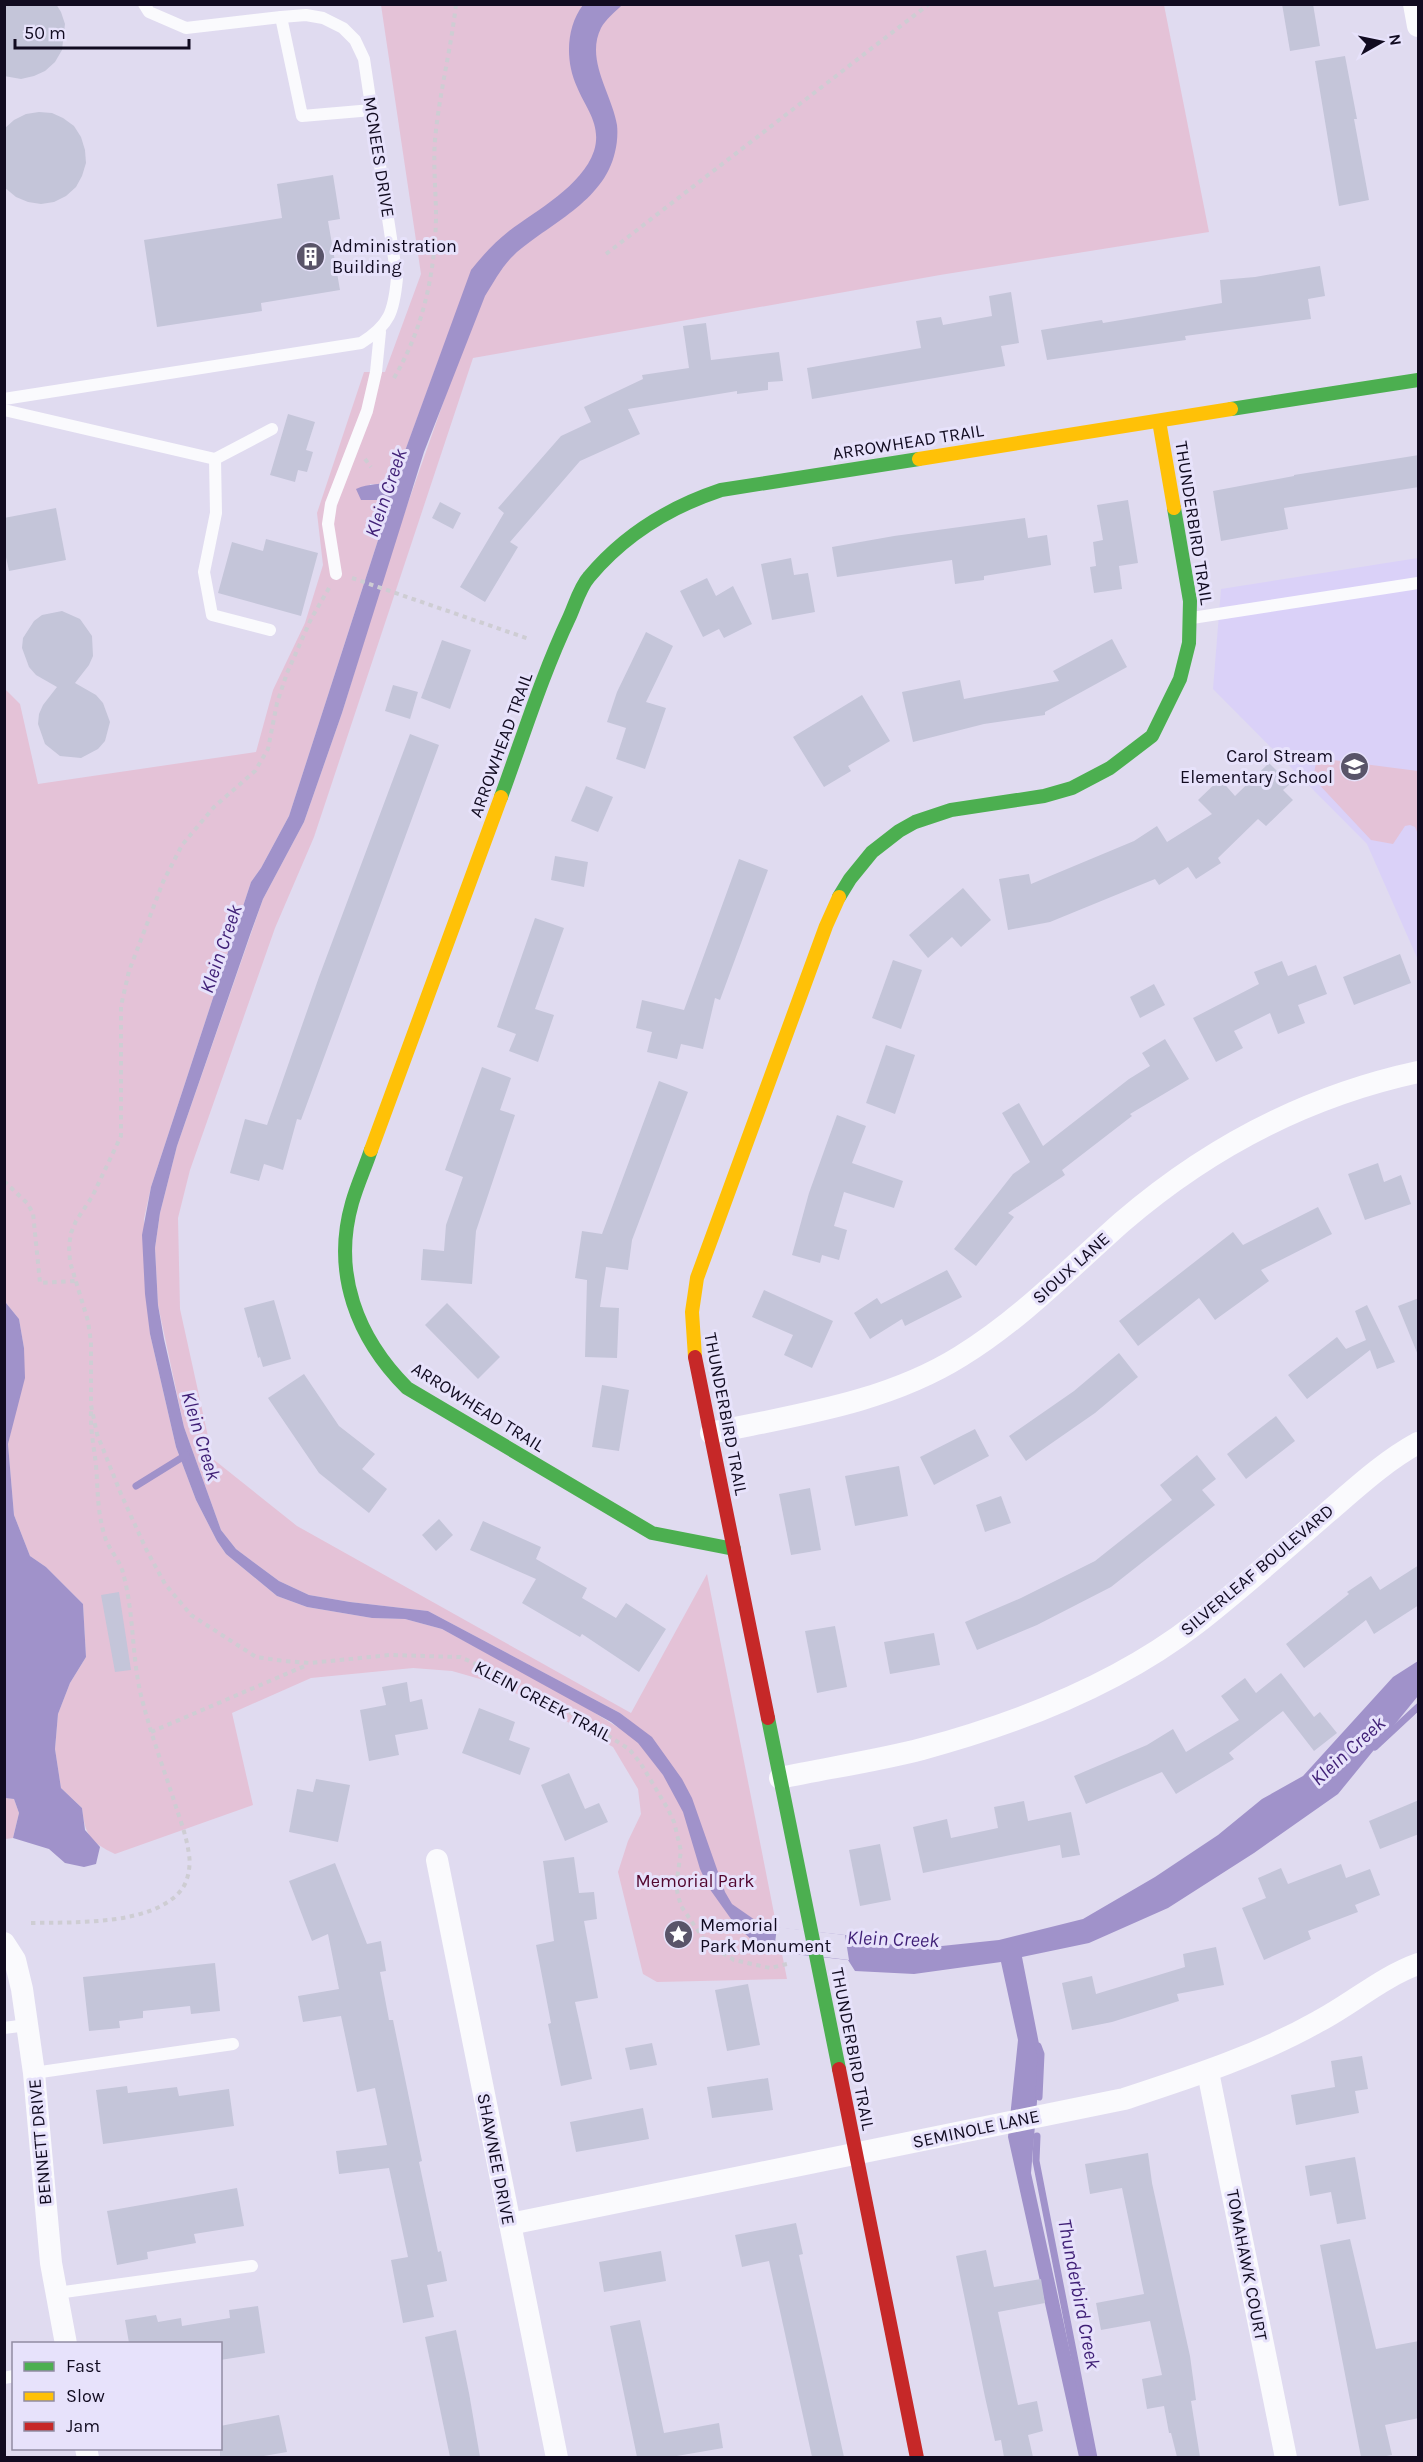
<svg xmlns="http://www.w3.org/2000/svg" width="1423" height="2462" font-family="Karla,sans-serif">
<rect width="100%" height="100%" fill="#e0dbf0"/>
<polygon fill="#dad1f8" points="1418,558 1418,960 1367,844 1213,689 1221,589"/>
<g fill="#e4c2d7" fill-rule="evenodd">
<path d="M381,5H1164L1209,232L940,275L473,358L314,837L275,928L190,1170L178,1218L180,1309L213,1459L297,1526L631,1713L707,1574L787,1979L657,1982L643,1974L618,1872L628,1841L641,1814L638,1789L613,1747L501,1685L452,1671L413,1668L311,1678L232,1713L253,1805L115,1854C90,1842 85,1835 82,1808L61,1788L55,1749L58,1714L70,1683L86,1657L83,1604L46,1567L30,1556L14,1515L8,1444L15,1414L24,1348L19,1319L6,1303L4,1294V688L20,704L38,784L256,752L273,690L305,623L323,565L317,513L364,372H385L421,274ZM447,337V392L396,537L342,713L304,822L263,899L177,1146L160,1213L155,1248L158,1305L184,1427L221,1530L236,1549L279,1581L309,1595L350,1602L428,1611L620,1713L628,1719L622,1730L574,1700L442,1629L405,1619L372,1618L307,1607L277,1596L226,1554L217,1541L196,1500L176,1447L150,1334L144,1219L151,1187L251,882L261,868L289,816L380,534L382,506L377,500L369,499L370,484L381,485L394,481Z"/>
<polygon points="1317,758 1418,771 1418,834 1415,827 1410,825 1405,826 1393,844 1371,840 1313,778"/>
<polygon points="4,1798 14,1799 19,1813 13,1838 5,1839"/>
</g>
<g fill="#a092ca">
<path d="M583,5H622C616,11 605,20 601,28C585,60 612,94 617,125C618,133 617,145 615,152C604,202 548,224 514,255C502,266 494,282 485,296L424,452L342,713L304,822L263,899L251,932L177,1146L160,1213L155,1248L158,1305L164,1339L184,1427L221,1530L236,1549L279,1581L309,1595L350,1602L428,1611L620,1713L652,1737L682,1779L692,1798L725,1892L732,1904L755,1920L772,1927L845,1935L913,1949L999,1940L1083,1919L1155,1877L1218,1835L1262,1799L1303,1776L1393,1677L1418,1661V1696L1338,1794L1254,1853L1168,1908L1089,1943L1022,1957L1041,2054L1031,2173L1093,2457H1079L1008,2137L1018,2040L1001,1962L914,1974L855,1971L848,1960L765,1951L736,1926L709,1888L700,1869L683,1812L663,1775L638,1743L611,1722L442,1629L405,1619L372,1618L307,1607L277,1596L226,1554L217,1541L196,1500L176,1447L150,1334L145,1294L142,1235L151,1187L251,882L261,868L289,816L380,534L382,506L377,500H361L356,489C369,483 381,485 394,481L471,270C482,256 495,242 509,231C537,210 582,186 594,151C602,125 586,109 577,87C565,61 566,27 583,5Z"/>
<polygon points="5,1294 6,1303 19,1319 24,1348 25,1378 8,1444 14,1515 30,1556 46,1567 83,1604 86,1657 70,1683 58,1714 55,1749 61,1788 82,1808 85,1830 100,1847 96,1864 84,1867 65,1863 49,1849 13,1838 19,1813 14,1799 5,1798"/>
</g>
<polygon fill="#e0dbf0" points="777,1927 845,1935 849,1960 774,1951"/>
<g fill="none" stroke-linecap="round" stroke-linejoin="round">
<g stroke="#a092ca" stroke-width="7">
<polyline points="136,1486 186,1455"/>
<polyline points="1375,1747 1418,1707"/>
<polyline points="1038,2046 1041,2054 1039,2097"/>
<polyline points="1037,2136 1036,2161 1094,2458"/>
</g>
</g>
<g fill="#c4c5d9">
<polygon points="4,4 56,4 61,12 65,24 62,50 55,62 45,71 34,76 21,79 4,76"/>
<polygon points="1282,4 1313,4 1320,46 1290,51"/>
<polygon points="1345,56 1357,119 1354,119 1369,200 1339,206 1315,61"/>
<polygon points="39,112 52,113 63,118 74,126 81,137 85,150 86,163 82,176 76,187 66,196 54,202 41,204 28,202 16,197 4,187 4,129 14,120 26,114"/>
<polygon points="333,175 340,219 328,221 340,290 261,303 262,311 157,327 144,240 282,218 277,184"/>
<polygon points="1320,266 1325,296 1308,299 1311,319 1185,336 1186,340 1047,360 1041,330 1102,320 1103,323 1222,303 1220,280 1255,277"/>
<polygon points="1011,292 1019,343 1001,346 1005,366 812,399 807,368 921,348 916,321 941,317 943,325 992,316 989,296"/>
<polygon points="706,323 711,360 779,352 783,381 768,382 768,390 737,394 737,391 628,409 640,434 580,461 510,542 518,547 485,602 460,587 504,513 498,508 561,436 591,422 584,407 643,379 642,375 689,368 683,326"/>
<polygon points="288,414 315,422 306,450 313,452 307,472 298,470 295,482 270,475"/>
<polygon points="1419,455 1419,487 1284,508 1288,529 1221,541 1213,491 1294,476 1294,475"/>
<polygon points="1128,500 1138,563 1119,566 1122,589 1094,593 1090,567 1096,566 1093,542 1103,540 1097,505"/>
<polygon points="440,502 461,513 453,529 432,518"/>
<polygon points="56,508 66,560 9,571 4,548 4,518"/>
<polygon points="1025,518 1028,538 1047,535 1051,565 984,576 984,580 955,584 952,560 837,577 832,547 894,536"/>
<polygon points="266,539 318,553 301,616 218,593 232,542 263,551"/>
<polygon points="791,558 794,575 808,573 815,612 772,620 761,564"/>
<polygon points="707,578 716,596 733,586 752,624 724,638 719,629 703,637 680,591"/>
<polygon points="62,611 80,619 92,636 93,656 89,665 75,683 96,695 103,703 110,722 105,741 98,749 81,758 60,756 45,744 38,724 39,714 43,705 57,687 36,675 29,667 22,648 23,638 34,621 42,615"/>
<polygon points="646,632 673,646 646,702 666,708 645,769 616,759 626,728 607,722 617,692"/>
<polygon points="1112,639 1127,667 1045,712 1045,715 984,724 913,742 902,692 960,680 964,699 1059,681 1053,671"/>
<polygon points="442,640 471,650 450,709 421,698"/>
<polygon points="393,685 418,692 410,719 385,711"/>
<polygon points="862,695 890,741 848,766 851,771 824,787 793,737"/>
<polygon points="410,734 439,745 301,1120 297,1119 283,1170 264,1164 259,1181 230,1173 245,1119 267,1125 319,977"/>
<polygon points="1269,763 1290,784 1283,790 1293,800 1266,826 1258,819 1218,858 1221,863 1196,879 1188,867 1159,885 1155,879 1050,922 1008,930 999,879 1029,874 1031,884 1134,841 1157,826 1167,842 1212,814 1198,800 1220,779 1235,796"/>
<polygon points="586,786 613,797 598,832 571,821"/>
<polygon points="555,856 588,862 584,887 551,880"/>
<polygon points="739,859 768,870 720,1000 715,998 703,1049 681,1044 677,1059 647,1052 652,1032 636,1028 642,1000 684,1010"/>
<polygon points="963,888 991,920 961,947 952,937 928,958 909,935"/>
<polygon points="535,918 564,928 535,1009 554,1015 538,1062 509,1051 516,1034 497,1027"/>
<polygon points="1400,954 1411,983 1354,1005 1343,977"/>
<polygon points="893,960 922,970 901,1029 872,1018"/>
<polygon points="1282,961 1288,976 1316,965 1327,994 1298,1005 1305,1023 1278,1034 1270,1013 1234,1031 1243,1048 1216,1062 1193,1018 1259,984 1254,972"/>
<polygon points="1154,984 1165,1005 1140,1018 1130,997"/>
<polygon points="1165,1039 1189,1079 1130,1114 1132,1116 1062,1170 1065,1175 1008,1213 1014,1217 976,1266 954,1249 1013,1174 1030,1162 1002,1113 1019,1103 1043,1146 1129,1079 1150,1066 1142,1053"/>
<polygon points="886,1045 915,1055 895,1114 866,1103"/>
<polygon points="482,1067 511,1078 500,1110 515,1115 476,1231 472,1284 421,1280 423,1249 444,1251 446,1225 463,1177 445,1170"/>
<polygon points="659,1081 688,1092 632,1240 628,1270 606,1267 600,1307 619,1308 617,1358 585,1357 587,1280 575,1278 582,1231 602,1234"/>
<polygon points="837,1115 866,1126 852,1163 903,1181 894,1208 844,1192 834,1226 847,1230 839,1260 822,1255 820,1263 792,1255 809,1193"/>
<polygon points="1378,1163 1384,1182 1401,1175 1411,1204 1365,1220 1348,1174"/>
<polygon points="1318,1207 1332,1234 1261,1270 1269,1281 1215,1320 1199,1298 1138,1346 1119,1321 1233,1232 1243,1245"/>
<polygon points="947,1270 962,1297 905,1326 902,1319 870,1339 854,1313 877,1298 881,1304"/>
<polygon points="764,1290 833,1321 812,1368 784,1355 793,1335 752,1317"/>
<polygon points="1419,1298 1419,1355 1418,1355 1398,1306"/>
<polygon points="274,1300 291,1359 263,1367 260,1357 258,1358 244,1308"/>
<polygon points="447,1303 500,1357 478,1379 425,1325"/>
<polygon points="1367,1305 1395,1362 1377,1369 1370,1350 1307,1399 1288,1375 1337,1337 1346,1349 1366,1340 1355,1311"/>
<polygon points="1119,1353 1138,1377 1095,1413 1026,1461 1009,1436 1074,1391"/>
<polygon points="304,1374 339,1426 375,1454 362,1469 387,1489 369,1513 319,1473 268,1398"/>
<polygon points="602,1385 629,1390 619,1451 592,1447"/>
<polygon points="1276,1416 1295,1441 1246,1479 1227,1454"/>
<polygon points="975,1429 989,1456 934,1485 920,1457"/>
<polygon points="1197,1455 1216,1479 1202,1490 1215,1505 1111,1587 1037,1625 977,1650 965,1622 1021,1598 1095,1561 1172,1500 1160,1485"/>
<polygon points="899,1466 908,1516 855,1526 845,1476"/>
<polygon points="810,1488 821,1550 791,1555 779,1494"/>
<polygon points="1001,1496 1011,1523 985,1532 976,1505"/>
<polygon points="439,1519 453,1535 436,1551 422,1535"/>
<polygon points="483,1521 541,1547 536,1559 587,1588 582,1598 616,1618 626,1603 666,1629 639,1672 582,1634 580,1637 522,1603 536,1579 470,1550"/>
<polygon points="1419,1565 1419,1605 1374,1634 1366,1620 1304,1668 1286,1644 1349,1594 1347,1592 1371,1576 1380,1590"/>
<polygon points="119,1592 131,1670 115,1672 101,1595"/>
<polygon points="835,1626 847,1687 817,1693 805,1631"/>
<polygon points="934,1633 940,1665 890,1674 884,1642"/>
<polygon points="1281,1673 1314,1717 1320,1712 1337,1733 1314,1751 1283,1711 1229,1753 1234,1759 1176,1794 1162,1772 1086,1804 1074,1776 1147,1745 1173,1729 1186,1752 1239,1720 1221,1696 1245,1678 1256,1693"/>
<polygon points="407,1682 410,1702 422,1699 428,1729 395,1735 399,1755 369,1761 360,1710 386,1705 382,1687"/>
<polygon points="479,1708 515,1722 509,1740 530,1748 520,1775 462,1753"/>
<polygon points="569,1773 585,1809 599,1803 608,1822 565,1841 541,1785"/>
<polygon points="316,1779 350,1785 338,1842 289,1832 297,1789 313,1792"/>
<polygon points="1419,1800 1419,1834 1380,1849 1369,1821"/>
<polygon points="1024,1801 1028,1821 1071,1812 1080,1855 1062,1858 1060,1845 923,1873 913,1827 947,1819 951,1838 998,1828 994,1807"/>
<polygon points="880,1844 891,1900 860,1906 849,1850"/>
<polygon points="574,1857 579,1893 594,1892 597,1919 584,1921 598,1998 575,2002 592,2079 561,2086 548,2024 551,2023 536,1945 554,1941 543,1861"/>
<polygon points="335,1863 367,1944 381,1941 386,1971 380,1972 389,2020 393,2020 422,2161 419,2162 438,2252 441,2251 447,2281 427,2285 434,2317 403,2323 391,2260 408,2257 389,2168 339,2174 336,2151 387,2145 375,2088 357,2092 341,2016 303,2022 298,1996 339,1989 328,1934 312,1941 289,1881"/>
<polygon points="1341,1864 1346,1878 1370,1869 1380,1895 1355,1905 1358,1912 1308,1931 1311,1939 1264,1960 1242,1908 1266,1898 1258,1878 1281,1868 1288,1884"/>
<polygon points="1216,1947 1224,1985 1177,1994 1179,2001 1112,2022 1072,2030 1062,1983 1092,1976 1096,1994 1185,1967 1183,1954"/>
<polygon points="215,1963 220,2011 191,2014 190,2006 143,2011 143,2018 119,2021 120,2028 89,2031 83,1977"/>
<polygon points="748,1984 760,2045 727,2051 715,1990"/>
<polygon points="652,2043 657,2065 630,2070 625,2048"/>
<polygon points="1362,2056 1368,2089 1355,2091 1359,2113 1296,2125 1291,2095 1335,2087 1331,2061"/>
<polygon points="768,2078 773,2110 712,2118 707,2087"/>
<polygon points="127,2086 128,2093 177,2087 179,2096 229,2089 234,2126 103,2144 96,2090"/>
<polygon points="643,2108 649,2139 576,2152 570,2122"/>
<polygon points="1148,2153 1152,2183 1190,2356 1196,2400 1191,2401 1200,2457 1177,2457 1171,2433 1169,2433 1164,2406 1147,2409 1142,2379 1162,2375 1150,2321 1101,2330 1096,2303 1144,2294 1122,2188 1090,2194 1085,2164"/>
<polygon points="1355,2157 1366,2219 1337,2224 1331,2192 1310,2196 1305,2166"/>
<polygon points="237,2188 244,2226 194,2234 196,2243 147,2252 148,2259 117,2265 107,2211"/>
<polygon points="796,2223 803,2254 799,2255 844,2457 812,2457 769,2261 742,2267 735,2235"/>
<polygon points="1350,2239 1376,2349 1419,2341 1419,2418 1385,2425 1392,2455 1381,2457 1361,2457 1320,2245"/>
<polygon points="986,2250 994,2287 1041,2279 1045,2303 998,2312 1018,2405 1037,2401 1043,2431 1028,2435 1033,2457 1004,2457 1001,2440 995,2441 985,2397 956,2256"/>
<polygon points="661,2251 666,2281 604,2292 599,2262"/>
<polygon points="258,2306 265,2353 220,2360 220,2343 129,2343 125,2320 156,2315 158,2322 181,2318 182,2326 230,2318 229,2310"/>
<polygon points="640,2320 664,2433 719,2423 723,2448 671,2457 637,2457 610,2326"/>
<polygon points="456,2330 469,2393 480,2457 450,2457 425,2337"/>
<polygon points="279,2415 287,2452 258,2457 220,2457 220,2426"/>
</g>
<g fill="none" stroke-linecap="round" stroke-linejoin="round">
<g stroke="#cecdd3" stroke-width="4" stroke-dasharray="4.5 4.5" stroke-linecap="butt">
<polyline points="606,254 929,4"/>
<path d="M394,378C423,329 435,274 436,217C436,192 433,165 435,140C439,94 451,50 456,4"/>
<polyline points="365,459 371,467"/>
<polyline points="352,578 529,639"/>
<polyline points="329,588 311,619 287,673 277,703 268,749 255,771 214,807 182,845 163,882 129,971 121,1006 121,1136 92,1197 76,1221 71,1233 69,1246 70,1262 88,1321 91,1342 91,1405 97,1434 121,1494 146,1549 165,1584 191,1615 256,1657 284,1661 310,1663 390,1655 460,1657 490,1670 525,1690 577,1716 629,1749 641,1764 668,1809 674,1822 681,1851 676,1886 678,1895 681,1906 703,1938 712,1947 734,1960 770,1968 787,1964"/>
<polyline points="4,1181 27,1203 33,1213 40,1283 76,1281"/>
<polyline points="151,1732 307,1665"/>
<path d="M31,1923C74,1922 154,1926 182,1889C188,1881 191,1865 189,1855C187,1838 181,1822 176,1807C165,1772 152,1738 143,1703C131,1661 135,1616 123,1573C120,1560 109,1550 105,1537C97,1512 98,1490 96,1465C94,1447 90,1430 91,1411"/>
</g>
<g stroke="#fafafd" stroke-width="12">
<polyline points="281,17 302,116 372,110"/>
<path d="M4,399L361,343C390,325 394,311 397,278L364,59L355,40L343,28L323,18L306,15L281,17L186,28L149,12L144,4"/>
<polyline points="4,410 215,459"/>
<polyline points="336,574 328,524 331,504 367,411 376,372 380,332"/>
<polyline points="1192,618 1418,583"/>
<polyline points="270,630 212,615 204,572 216,513 215,459 272,429"/>
<polyline points="4,2028 27,2025"/>
<polyline points="34,2073 233,2044"/>
<polyline points="57,2293 252,2266"/>
<polyline points="4,2378 14,2376"/>
</g>
<g stroke="#fafafd" stroke-width="22">
<polyline points="1414,4 1418,26"/>
<path d="M711,1433C796,1415 886,1403 961,1356C1020,1320 1070,1268 1122,1222C1208,1148 1307,1096 1418,1072"/>
<path d="M780,1778C827,1768 876,1761 922,1749C1019,1723 1117,1685 1197,1623C1242,1588 1285,1549 1328,1512C1357,1487 1385,1461 1418,1443"/>
<polyline points="437,1860 557,2458"/>
<polyline points="4,1943 15,1960 22,1989 34,2073 51,2263 66,2344"/>
<polyline points="1208,2072 1286,2458"/>
<path d="M510,2224L1124,2099C1191,2077 1257,2056 1319,2021C1353,2003 1382,1977 1418,1964"/>
<polyline points="86,2448 88,2458"/>
</g>
<g stroke="#4caf50" stroke-width="14">
<polyline points="1231,409 1418,380"/>
<path d="M501,797C523,737 542,675 569,618C575,605 580,587 589,577C624,535 670,507 721,490L919,459"/>
<polyline points="839,897 850,879 872,852 899,831 915,822 951,810 1044,796 1072,788 1110,768 1152,736 1180,679 1189,643 1190,601 1174,508"/>
<path d="M371,1150C365,1168 357,1185 352,1203C332,1273 357,1338 407,1388L652,1533L734,1549"/>
<polyline points="768,1718 839,2069"/>
</g>
<g stroke="#ffc107" stroke-width="14">
<polyline points="1159,421 1174,508"/>
<polyline points="919,459 1231,409"/>
<polyline points="371,1150 501,797"/>
<polyline points="695,1357 692,1312 697,1278 826,926 839,897"/>
</g>
<g stroke="#c62828" stroke-width="14">
<polyline points="695,1357 768,1718"/>
<polyline points="839,2069 917,2458"/>
</g>
</g>
<defs>
<symbol id="building-disc" viewBox="-11 -11 22 22"><circle r="9.5" fill="#595469" stroke="#e7e2fb"/><path d="M-4-6H4V6H1V3H-1V6H-4ZM-2.5-4.3h1.7v1.8h-1.7ZM.8-4.3h1.7v1.8H.8ZM-2.5-1h1.7V.8h-1.7ZM.8-1h1.7V.8H.8Z" fill="#fff"/></symbol>
<symbol id="school-disc" viewBox="-11 -11 22 22"><circle r="9.5" fill="#595469" stroke="#e7e2fb"/><path d="M0-5L7-2L0 1L-7-2ZM-4 1L0 2.5L4 1V4Q0 6-4 4Z" fill="#fff"/></symbol>
<symbol id="sight-disc" viewBox="-11 -11 22 22"><circle r="9.5" fill="#595469" stroke="#e7e2fb"/><path d="M0-6L1.8-2.2L6-1.7L2.9 1.2L3.7 5.4L0 3.3L-3.7 5.4L-2.9 1.2L-6-1.7L-1.8-2.2Z" fill="#fff"/></symbol>
</defs>
<g fill-rule="evenodd">
<use href="#building-disc" x="294" y="240" width="33" height="33"/>
<use href="#school-disc" x="1338" y="750" width="33" height="33"/>
<use href="#sight-disc" x="662" y="1918" width="33" height="33"/>
</g>
<g text-anchor="middle" dominant-baseline="central" stroke-width="6" stroke-linejoin="round" paint-order="stroke">
<g font-size="18" fill="#110b20" stroke="#e7e2fb">
<text transform="translate(379 157) rotate(81)">MCNEES DRIVE</text>
<text transform="translate(908 442) rotate(-9)">ARROWHEAD TRAIL</text>
<text transform="translate(1194 523) rotate(81)">THUNDERBIRD TRAIL</text>
<text transform="translate(501 745) rotate(-70)">ARROWHEAD TRAIL</text>
<text transform="translate(1071 1268) rotate(-42)">SIOUX LANE</text>
<text transform="translate(478 1407) rotate(32)">ARROWHEAD TRAIL</text>
<text transform="translate(726 1414) rotate(79)">THUNDERBIRD TRAIL</text>
<text transform="translate(1257 1570) rotate(-40)">SILVERLEAF BOULEVARD</text>
<text transform="translate(543 1701) rotate(28)">KLEIN CREEK TRAIL</text>
<text transform="translate(853 2049) rotate(79)">THUNDERBIRD TRAIL</text>
<text transform="translate(976 2129) rotate(-12)">SEMINOLE LANE</text>
<text transform="translate(40 2142) rotate(-95)">BENNETT DRIVE</text>
<text transform="translate(496 2159) rotate(79)">SHAWNEE DRIVE</text>
<text transform="translate(1247 2265) rotate(79)">TOMAHAWK COURT</text>
</g>
<g font-size="18" fill="#110b20" stroke="#e7e2fb" text-anchor="start">
<text x="332" y="246">Administration<tspan x="332" dy="21">Building</tspan></text>
<text x="1333" y="756" text-anchor="end">Carol Stream<tspan x="1333" dy="21">Elementary School</tspan></text>
<text x="700" y="1925">Memorial<tspan x="700" dy="21">Park Monument</tspan></text>
</g>
<g font-size="18" fill="#52062e" stroke="#e7e2fb">
<text x="695" y="1881">Memorial Park</text>
</g>
<g font-size="20" font-style="italic" fill="#3f1f76" stroke="#e7e2fb">
<text transform="translate(386 493) rotate(-71)">Klein Creek</text>
<text transform="translate(221 949) rotate(-71)">Klein Creek</text>
<text transform="translate(201 1436) rotate(73)">Klein Creek</text>
<text transform="translate(1348 1751) rotate(-42)">Klein Creek</text>
<text transform="translate(893 1939) rotate(2)">Klein Creek</text>
<text transform="translate(1079 2294) rotate(79)">Thunderbird Creek</text>
</g>
</g>
<rect width="1423" height="2462" fill="none" stroke="#110b20" stroke-width="12"/>
<rect x="12" y="2342" width="210" height="108" fill="#e7e2fb" stroke="#918ca3" stroke-width="1.5"/>
<rect x="24" y="2362" width="30" height="9" fill="#4caf50" stroke="#918ca3" stroke-width="1.5"/>
<text x="66" y="2372" font-size="18" fill="#110b20">Fast</text>
<rect x="24" y="2392" width="30" height="9" fill="#ffc107" stroke="#918ca3" stroke-width="1.5"/>
<text x="66" y="2402" font-size="18" fill="#110b20">Slow</text>
<rect x="24" y="2422" width="30" height="9" fill="#c62828" stroke="#918ca3" stroke-width="1.5"/>
<text x="66" y="2432" font-size="18" fill="#110b20">Jam</text>
<g transform="translate(1381 42) rotate(81)" stroke="#e7e2fb" stroke-width="4.5" paint-order="stroke">
<path d="M0-4.5L10 22L0 15L-10 22Z" fill="#110b20"/>
<text y="-9" font-size="16" font-weight="bold" text-anchor="middle" fill="#110b20">N</text>
</g>
<path d="M15 39v9h174v-9" fill="none" stroke="#110b20" stroke-width="3"/>
<text x="24" y="39" font-size="18" fill="#110b20" stroke="#e7e2fb" stroke-width="4.5" paint-order="stroke">50 m</text>
</svg>
